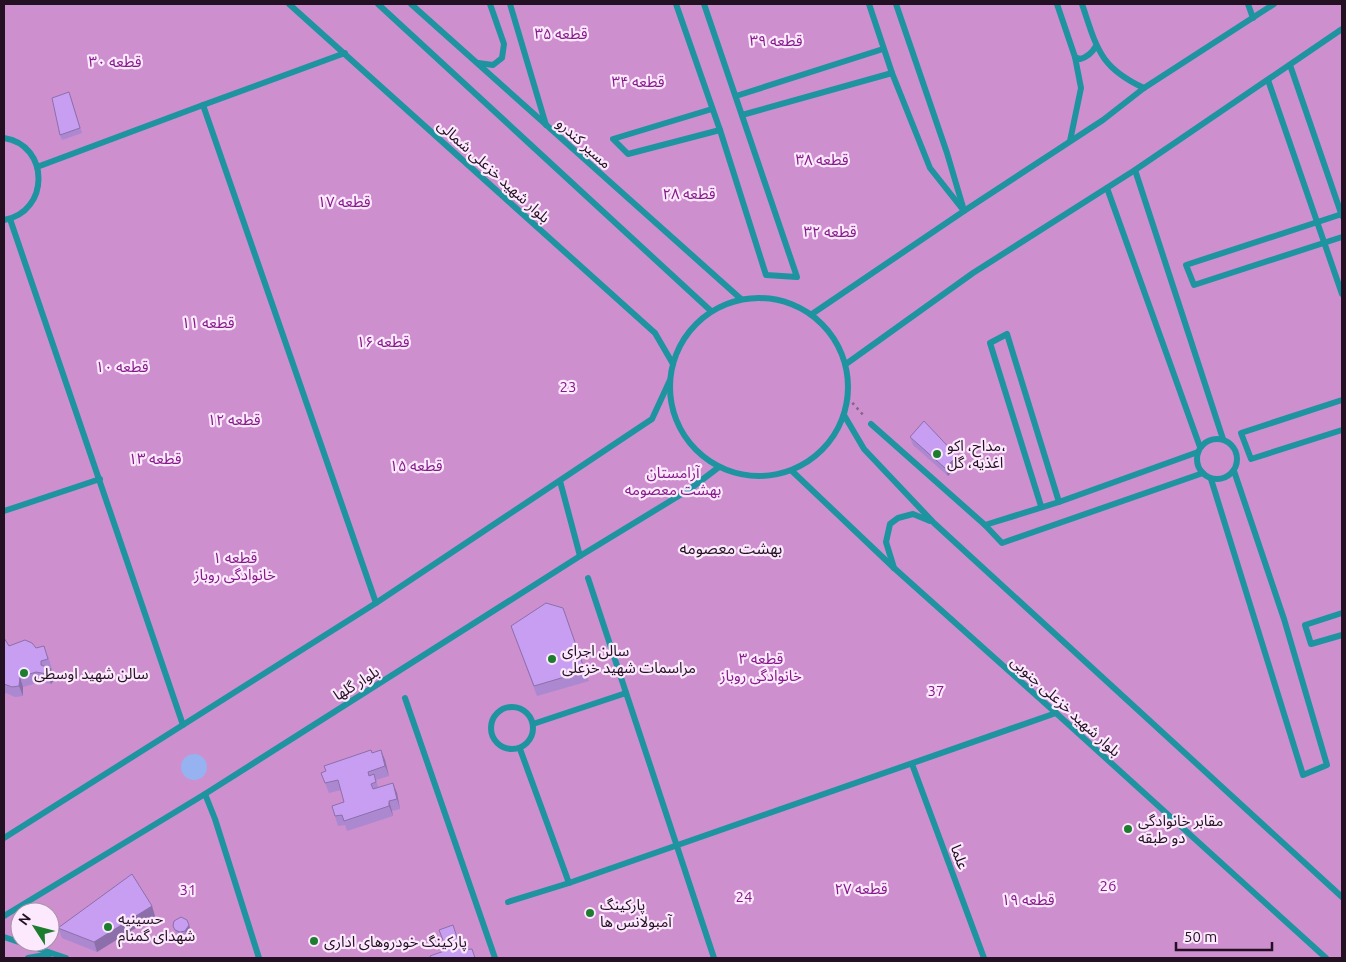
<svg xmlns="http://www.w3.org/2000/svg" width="1346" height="962" font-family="Ubuntu,'Noto Sans Arabic',sans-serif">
<rect width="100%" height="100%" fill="#eebcee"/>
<path fill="#cd8fce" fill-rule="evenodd" d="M4,4H1342V958H4ZM20,912H50V942H20Z"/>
<circle fill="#97b2f0" cx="194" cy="767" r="13"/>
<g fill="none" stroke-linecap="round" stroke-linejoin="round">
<polyline stroke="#856485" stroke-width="2.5" stroke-dasharray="2.5 4" stroke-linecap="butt" points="848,398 865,417"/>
<g stroke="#1e94a0" stroke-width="6">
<polyline points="289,4 655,333 673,364"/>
<polyline points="378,4 711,311"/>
<polyline points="411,4 741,299"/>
<polyline points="510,4 546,125"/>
<polyline points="676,4 720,130 766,275 797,277 704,4"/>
<polyline points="869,4 892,73 930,168 964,211"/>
<polyline points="896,4 947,153 963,207"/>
<polyline points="1057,4 1075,57 1081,88 1070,141"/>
<path d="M1082,4C1097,48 1099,67 1144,88"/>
<polyline points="1248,4 1253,18"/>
<path d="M1075,57L1080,59C1088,57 1092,53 1096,46"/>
<polyline points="478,63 493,65 502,58 504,44 490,4"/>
<polyline points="1290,65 1342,216"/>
<polyline points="1268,80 1342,294"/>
<polyline points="736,96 883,49"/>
<polyline points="203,105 345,53"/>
<polyline points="712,109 613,139 628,154 720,130"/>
<polyline points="742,115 892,73"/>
<path d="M4,138C50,145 50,212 4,220"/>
<polyline points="37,167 203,105 376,603"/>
<polyline points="1135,170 1223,439"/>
<polyline points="1107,188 1200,447"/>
<polyline points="1342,214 1186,265 1194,285 1342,237"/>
<polyline points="10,219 183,725"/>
<circle cx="759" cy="387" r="89"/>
<polyline points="812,314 964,211 1103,120 1144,88 1274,4"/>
<polyline points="846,364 973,273 1135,170 1342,29"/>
<polyline points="1342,400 1241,433 1251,459 1342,430"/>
<polyline points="844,415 864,449 934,523 1342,897"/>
<polyline points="871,424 985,525"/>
<circle cx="1217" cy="459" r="20"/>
<polyline points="1198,452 1059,502 985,525 1002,543 1203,473"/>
<polyline points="792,471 894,568 1056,713 1326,958"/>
<polyline points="1211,479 1303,775 1327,765 1284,619 1234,471"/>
<polyline points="560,481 580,556"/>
<polyline points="1041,506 990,343 1007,334 1059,502"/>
<polyline points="4,511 100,479"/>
<polyline points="894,568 886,542 890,524 898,518 913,514 930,521"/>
<polyline points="588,578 714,958"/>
<polyline points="1342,613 1305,625 1311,644 1342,635"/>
<polyline points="405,698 495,958"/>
<circle cx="512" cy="728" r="21"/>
<polyline points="533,724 626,693"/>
<polyline points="520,749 569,883"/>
<polyline points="912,764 984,958"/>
<polyline points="205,794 215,819 259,958"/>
<polyline points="4,838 376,603 652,419 670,380"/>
<polyline points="508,902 569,883 1056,713"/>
<polyline points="4,916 205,794 580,556 690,489 719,467"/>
<polyline points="4,937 66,958"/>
<polyline points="28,958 50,954"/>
</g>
</g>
<g fill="#ac88d1">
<polygon points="71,97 82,133 62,140 60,135"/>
<polygon points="910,437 957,456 959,463 948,476 913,445"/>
<polygon points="563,608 589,681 537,696 511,626"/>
<polygon points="4,638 9,646 36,648 48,656 55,679 51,684 40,682 23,687 23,696 15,697 6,693 4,694"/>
<polygon points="372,753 385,760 389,776 376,780 378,787 397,793 400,809 392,811 393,816 347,831 345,825 338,826 335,816 344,802 341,790 329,793 321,773"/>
<polygon points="152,906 155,916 97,952 62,938 58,928"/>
<polygon points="187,920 190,928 186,934 181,935 176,933 173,926"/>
</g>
<g fill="#8c6faa">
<polygon points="957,456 959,463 948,476 945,468"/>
<polygon points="51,669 55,679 51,684 47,674"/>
<polygon points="20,677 23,687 23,696 19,686"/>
<polygon points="381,750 385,760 389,776 385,766"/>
<polygon points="393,783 397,793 400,809 397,799"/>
<polygon points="389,801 392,811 393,816 389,806"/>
<polygon points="152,906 155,916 97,952 94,942"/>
<polygon points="189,925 190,928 186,934 185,931"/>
</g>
<g fill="#c89ef3" stroke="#8c6faa">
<polygon points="69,92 80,128 60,135 52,98"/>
<polygon points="924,421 957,456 945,468 910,437"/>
<polygon points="546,603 563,608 585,671 534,686 511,626"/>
<polygon points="4,638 9,646 25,640 32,643 36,648 44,646 48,659 41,661 41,665 51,669 47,674 36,672 20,677 19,686 12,687 4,684"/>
<polygon points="371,750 372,753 381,750 385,766 368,772 369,776 374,774 376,782 371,784 373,789 393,783 397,799 389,801 389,806 344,821 342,815 335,816 332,806 344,802 338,780 325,783 321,773 326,771 324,766"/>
<polygon points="132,874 152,906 94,942 58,928"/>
<polygon points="181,917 187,920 189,925 185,931 180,932 175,930 173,926 174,921"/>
<polygon points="453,925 461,950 472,949 475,958 431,958 430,956 447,950 439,930"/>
</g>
<g fill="#1c7d2f" stroke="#fde9fd" stroke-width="2">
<circle cx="937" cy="454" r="5"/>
<circle cx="552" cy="659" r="5"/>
<circle cx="24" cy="673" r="5"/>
<circle cx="1128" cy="829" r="5"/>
<circle cx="590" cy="913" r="5"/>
<circle cx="108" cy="927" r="5"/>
<circle cx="314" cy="941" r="5"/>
</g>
<g text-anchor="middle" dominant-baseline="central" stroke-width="4.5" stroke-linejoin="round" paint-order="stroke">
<g font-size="15" fill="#85198a" stroke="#fde9fd">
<text x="561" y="33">قطعه ۳۵</text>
<text x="776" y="40">قطعه ۳۹</text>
<text x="115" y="61">قطعه ۳۰</text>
<text x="638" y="81">قطعه ۳۴</text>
<text x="822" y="159">قطعه ۳۸</text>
<text x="689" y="193">قطعه ۲۸</text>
<text x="344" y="201">قطعه ۱۷</text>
<text x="830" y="231">قطعه ۳۲</text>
<text x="208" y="322">قطعه ۱۱</text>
<text x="383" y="341">قطعه ۱۶</text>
<text x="122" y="366">قطعه ۱۰</text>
<text x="568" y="386">23</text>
<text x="234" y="419">قطعه ۱۲</text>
<text x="155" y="458">قطعه ۱۳</text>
<text x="416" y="465">قطعه ۱۵</text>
<text x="673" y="472">آرامستان<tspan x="673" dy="17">بهشت معصومه</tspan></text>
<text x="235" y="557">قطعه ۱<tspan x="235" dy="17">خانوادگی روباز</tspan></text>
<text x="761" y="658">قطعه ۳<tspan x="761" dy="17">خانوادگی روباز</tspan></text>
<text x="936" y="690">37</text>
<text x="1108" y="885">26</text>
<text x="861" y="888">قطعه ۲۷</text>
<text x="188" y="889">31</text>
<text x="744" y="896">24</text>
<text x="1028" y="899">قطعه ۱۹</text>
</g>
<g font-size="15" fill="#231123" stroke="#fde9fd">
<text transform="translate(584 143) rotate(42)">مسیر کندرو</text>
<text transform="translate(494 171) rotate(42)">بلوار شهید خزعلی شمالی</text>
<text transform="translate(356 683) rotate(-32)">بلوار گلها</text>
<text transform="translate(1066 706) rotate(42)">بلوار شهید خزعلی جنوبی</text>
<text transform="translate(960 857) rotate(70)">علما</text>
</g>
<g font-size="15" fill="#231123" stroke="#fde9fd" text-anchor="start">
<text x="947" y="445">مداح، اکو،<tspan x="947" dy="17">اغذیه، گل</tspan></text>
<text x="562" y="650">سالن اجرای<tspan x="562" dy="17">مراسمات شهید خزعلی</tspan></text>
<text x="34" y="673">سالن شهید اوسطی</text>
<text x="1138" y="820">مقابر خانوادگی<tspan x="1138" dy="17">دو طبقه</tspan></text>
<text x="600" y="904">پارکینگ<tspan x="600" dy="17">آمبولانس ها</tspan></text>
<text x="118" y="918">حسینیه<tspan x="118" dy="17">شهدای گمنام</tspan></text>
<text x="324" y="941">پارکینگ خودروهای اداری</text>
</g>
<g font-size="16" fill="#231123" stroke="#fde9fd">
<text x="731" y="548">بهشت معصومه</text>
</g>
</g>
<rect width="1346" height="962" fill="none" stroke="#231123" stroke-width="10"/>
<g transform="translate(35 927) rotate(306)"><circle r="24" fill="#fde9fd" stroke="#a693a6"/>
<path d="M0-4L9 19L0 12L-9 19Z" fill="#1c7d2f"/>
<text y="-8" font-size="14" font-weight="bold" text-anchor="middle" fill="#231123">N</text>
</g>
<path d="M1176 942v8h96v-8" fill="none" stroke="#231123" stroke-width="2.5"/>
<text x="1184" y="942" font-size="15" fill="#231123" stroke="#fde9fd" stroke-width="4" paint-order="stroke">50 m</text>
</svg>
